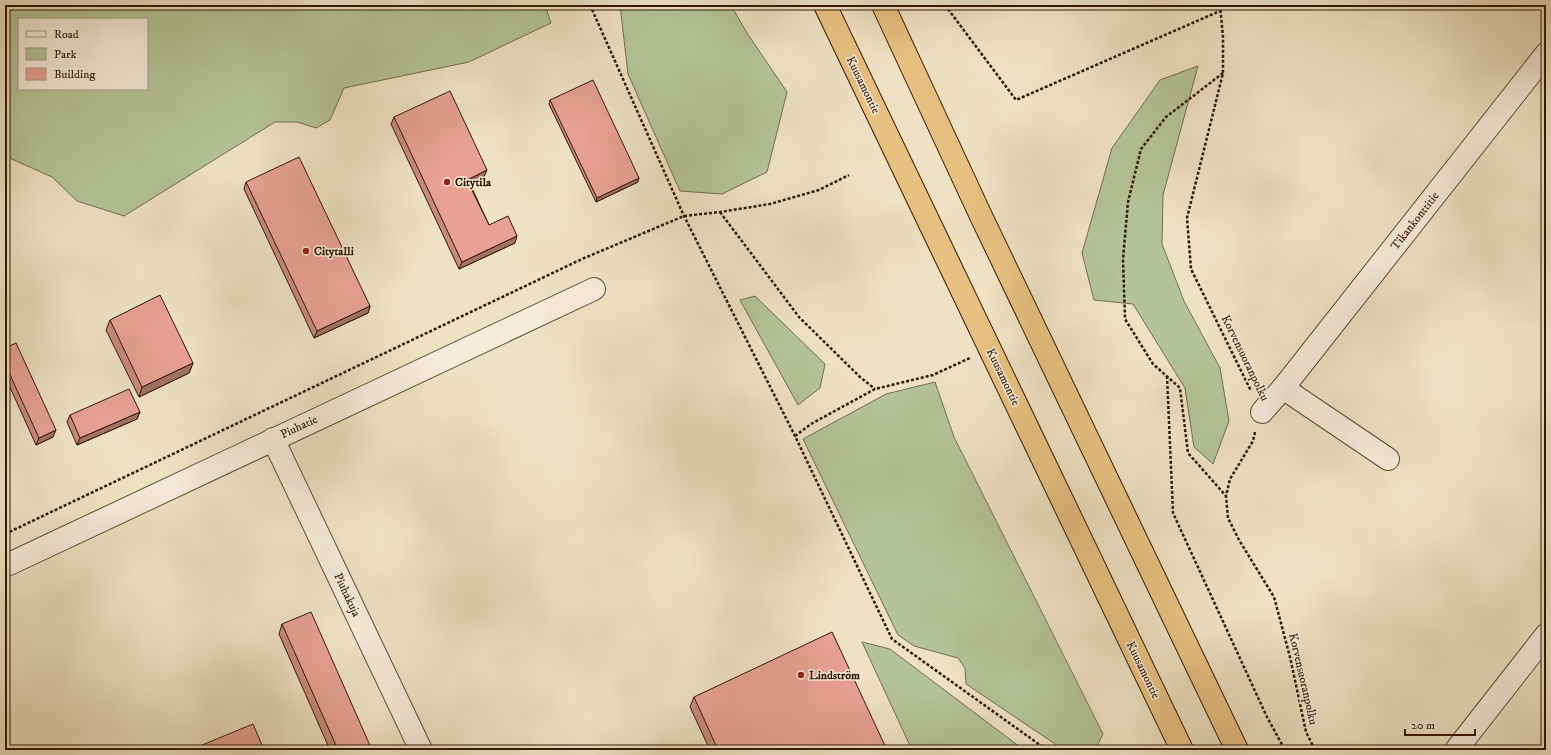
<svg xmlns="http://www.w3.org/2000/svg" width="1551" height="755" font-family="'IM FELL DW Pica',serif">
<rect width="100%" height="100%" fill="#efe2c4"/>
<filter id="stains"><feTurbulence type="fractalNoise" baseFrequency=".005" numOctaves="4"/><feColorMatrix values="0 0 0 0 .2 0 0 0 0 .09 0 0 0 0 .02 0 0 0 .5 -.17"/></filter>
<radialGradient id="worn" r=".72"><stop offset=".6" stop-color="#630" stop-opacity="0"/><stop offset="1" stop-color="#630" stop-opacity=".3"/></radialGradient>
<g fill="#b4c498" stroke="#746e4c" fill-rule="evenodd">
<path d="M5,5H545L551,23L469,62L344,88L330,120L316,128L297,122H275L124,216L77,201L52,177L5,156ZM19,19H147V89H19Z"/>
<polygon points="620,5 731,5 747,33 787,92 767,172 722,194 680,191 628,74"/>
<polygon points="1198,66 1163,195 1162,244 1184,301 1220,368 1229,421 1213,464 1194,447 1185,388 1133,304 1094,300 1082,253 1112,148 1160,80"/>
<polygon points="755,296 825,364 820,388 798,405 740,300"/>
<polygon points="935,382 954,437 1103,734 1095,750 1064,750 966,684 965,668 958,658 914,646 898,635 803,439 886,394"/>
<polygon points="862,642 890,649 1024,750 912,750"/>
</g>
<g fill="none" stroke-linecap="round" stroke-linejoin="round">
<defs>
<g id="minor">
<polyline points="1283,388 1388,459"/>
<polyline points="1262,412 1283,388 1546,54"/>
<polyline points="273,439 421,750"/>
<polyline points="5,566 594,289"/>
<polyline points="1456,750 1546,635"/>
</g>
<g id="highway">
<polyline points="825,5 1182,750"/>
<polyline points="883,5 981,216 1237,750"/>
</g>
</defs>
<use href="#minor" stroke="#624a32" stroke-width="24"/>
<use href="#highway" stroke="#331701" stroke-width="24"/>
<g stroke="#331701" stroke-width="2.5" stroke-dasharray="3 2" stroke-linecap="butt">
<polyline points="590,5 684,216 795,436 892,639 1047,750"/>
<polyline points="945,5 1016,100 1220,11"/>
<polyline points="1220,5 1223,37 1223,73 1187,218 1191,269 1251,391"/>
<polyline points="1223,73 1166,117 1141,149 1128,202 1123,259 1125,319 1153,364 1180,388 1188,453 1226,496"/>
<polyline points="720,212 799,317 860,377 875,389"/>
<polyline points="1167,376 1173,513 1267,717 1285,750"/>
<polyline points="1255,432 1253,441 1230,479 1226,496 1228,518 1239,540 1274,597 1290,657 1306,732 1315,750"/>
<polyline points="795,436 811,424 875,389 933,375 970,358"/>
<polyline points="5,534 582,259 684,216 720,212 770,204 819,190 849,175"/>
</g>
<use href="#minor" stroke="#f5ecd9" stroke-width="22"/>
<use href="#highway" stroke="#e8c182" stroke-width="22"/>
</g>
<g fill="#c88a7e" stroke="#331701">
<polygon points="550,100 638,182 596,202 549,104"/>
<polygon points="394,117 484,177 470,184 489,225 515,243 459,269 391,124"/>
<polygon points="246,182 370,306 368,313 314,338 244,189"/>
<polygon points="110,320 193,363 189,373 139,397 106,330"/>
<polygon points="5,348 53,437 36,445 5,376"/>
<polygon points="140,412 137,419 77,445 67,422 70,415"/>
<polygon points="282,624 372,750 330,750 279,634"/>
<polygon points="694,697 887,750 710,750 690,707"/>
</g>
<g fill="#a27167" stroke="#331701">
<polygon points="487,170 484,177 465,186 467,180"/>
<polygon points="639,178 638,182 596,202 597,198"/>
<polygon points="517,236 515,243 459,269 462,262"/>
<polygon points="370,306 368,313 314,338 317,331"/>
<polygon points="193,363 189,373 139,397 142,387"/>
<polygon points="140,412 137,419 77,445 80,438"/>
<polygon points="56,430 53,437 36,445 39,438"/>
</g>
<g fill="#e8a193" stroke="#331701">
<polygon points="593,80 639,178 597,198 550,100"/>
<polygon points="450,91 487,170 467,180 489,225 508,216 517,236 462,262 394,117"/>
<polygon points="299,157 370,306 317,331 246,182"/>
<polygon points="160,295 193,363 142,387 110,320"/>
<polygon points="16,343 56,430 39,438 5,364 5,348"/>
<polygon points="129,389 140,412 80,438 70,415"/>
<polygon points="311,612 372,750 338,750 282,624"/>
<polygon points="832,632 887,750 718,750 694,697"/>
<polygon points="253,724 264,750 190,750"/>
</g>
<g fill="#8f2418" stroke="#f5ecd9" stroke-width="1.5">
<circle cx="447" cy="182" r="4"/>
<circle cx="306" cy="251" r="4"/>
<circle cx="801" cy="675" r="4"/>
</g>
<g text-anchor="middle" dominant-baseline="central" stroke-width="3" stroke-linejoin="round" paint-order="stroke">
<g font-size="12" fill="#331701" stroke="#f5ecd9">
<text transform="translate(863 85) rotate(64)">Kuusamontie</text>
<text transform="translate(1415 221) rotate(-52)">Tikankonttitie</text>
<text transform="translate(1245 358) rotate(64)">Korvensuoranpolku</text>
<text transform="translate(1003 377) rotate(64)">Kuusamontie</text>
<text transform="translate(299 427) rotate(-25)">Piuhatie</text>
<text transform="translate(347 595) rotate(65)">Piuhakuja</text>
<text transform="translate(1143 670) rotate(64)">Kuusamontie</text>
<text transform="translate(1303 679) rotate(77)">Korvensuoranpolku</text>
</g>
<g font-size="12" font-weight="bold" fill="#331701" stroke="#f5ecd9" text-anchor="start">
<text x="455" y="182">Citytila</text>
<text x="314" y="251">Citytalli</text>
<text x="809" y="675">Lindström</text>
</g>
</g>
<rect width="1551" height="755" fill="none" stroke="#efe2c4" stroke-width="20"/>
<rect x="6" y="6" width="1539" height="743" fill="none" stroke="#331701" stroke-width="2"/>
<rect x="10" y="10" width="1531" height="735" fill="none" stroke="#331701"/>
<rect x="18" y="18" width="130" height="72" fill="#f5ecd9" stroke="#a79783"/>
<rect x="26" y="31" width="20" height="6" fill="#f5ecd9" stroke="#a79783"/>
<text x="54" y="38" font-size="12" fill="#331701">Road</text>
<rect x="26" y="48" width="20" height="12" fill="#b4c498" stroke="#a79783"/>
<text x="54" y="58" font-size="12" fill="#331701">Park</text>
<rect x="26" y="68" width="20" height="12" fill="#e8a193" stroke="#a79783"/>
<text x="54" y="78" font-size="12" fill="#331701">Building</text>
<path d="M1405 729v6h70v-6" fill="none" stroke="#331701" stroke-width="2"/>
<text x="1411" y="729" font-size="12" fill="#331701" stroke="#f5ecd9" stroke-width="3" paint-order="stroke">20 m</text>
<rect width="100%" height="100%" filter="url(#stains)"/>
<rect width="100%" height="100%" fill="url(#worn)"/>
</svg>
